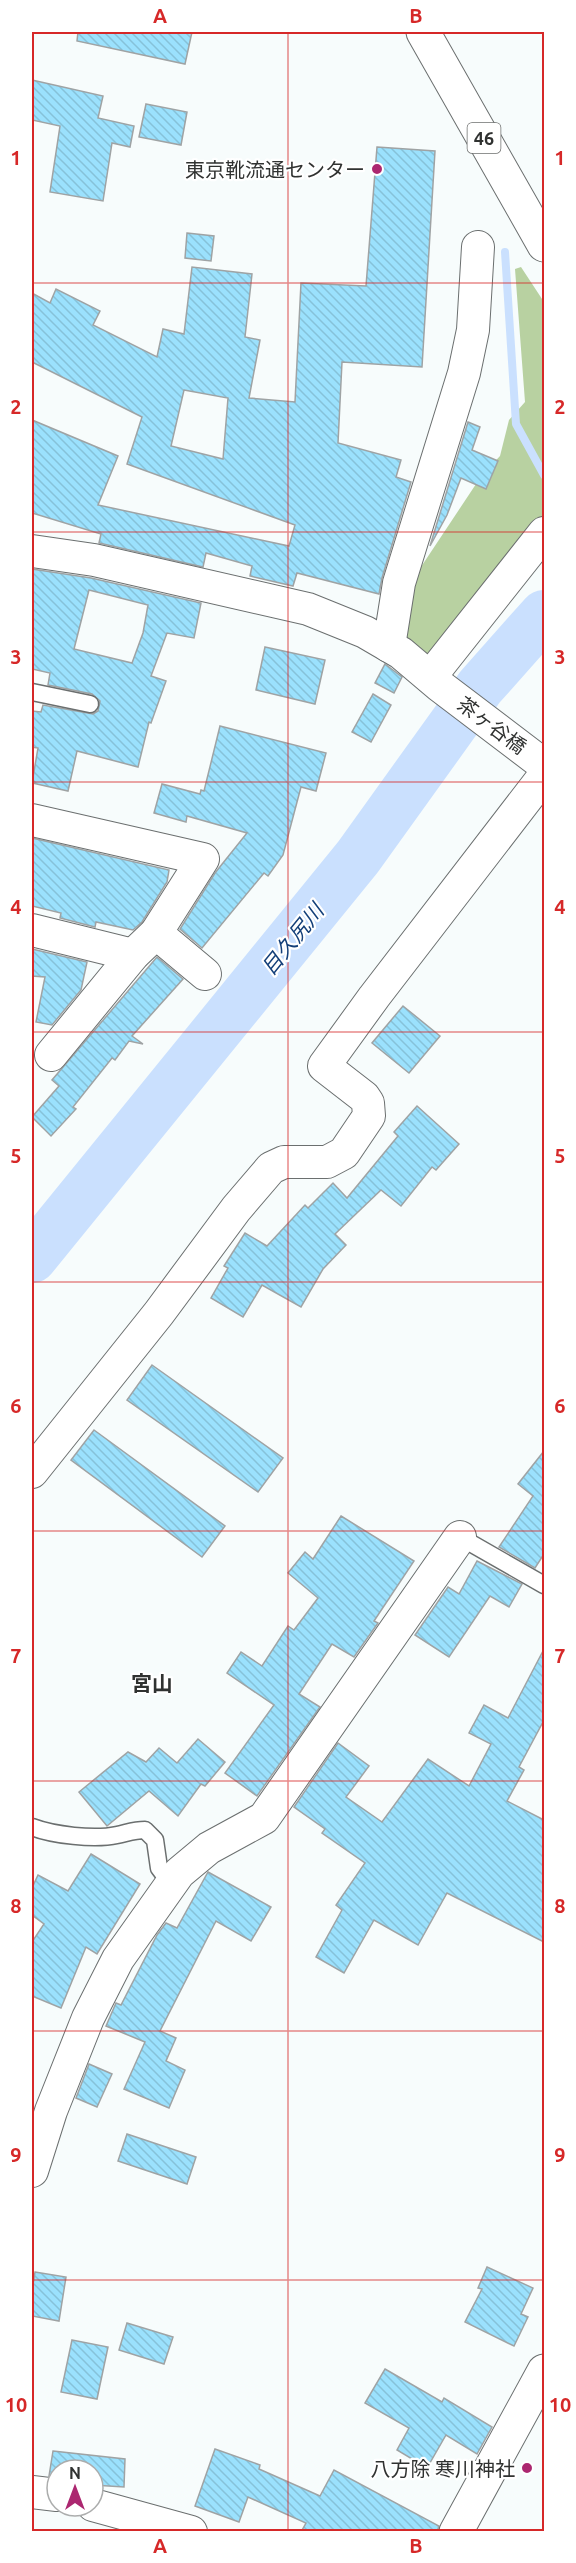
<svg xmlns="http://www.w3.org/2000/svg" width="576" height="2563" font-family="Ubuntu,'Noto Sans JP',sans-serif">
<defs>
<pattern id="building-back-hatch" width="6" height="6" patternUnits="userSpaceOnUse" patternTransform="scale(1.5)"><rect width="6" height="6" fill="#9be1fd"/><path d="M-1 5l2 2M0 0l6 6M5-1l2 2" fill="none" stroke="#86c2d9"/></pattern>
</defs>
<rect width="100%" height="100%" fill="#f7fcfc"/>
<polygon fill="#b8d1a1" points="521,267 544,302 544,517 426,661 400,641 409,585 482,475 500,456 509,420 525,402 515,269"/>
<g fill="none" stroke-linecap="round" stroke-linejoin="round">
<polyline stroke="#cae0fe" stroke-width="8" points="505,252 516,424 544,475"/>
<polyline stroke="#cae0fe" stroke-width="50" points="32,1258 358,857 480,687 544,615"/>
</g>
<g fill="url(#building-back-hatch)" stroke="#9fa3a4" stroke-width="1.5" fill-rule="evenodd">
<polygon points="78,32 192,32 185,64 77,41"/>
<polygon points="32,80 103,96 98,118 134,126 130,147 112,143 103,201 50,192 60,126 32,120"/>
<polygon points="146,104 187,112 181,145 139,137"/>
<path d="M377,147L435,151L422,367L342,362L338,443L401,460L396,477L411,482L382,578L379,594L297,573L293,586L250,576L252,566L206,553L203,567L99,543L101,534L32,513V420L118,456L98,505L289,546L295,525L127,464L142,417L32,362V293L50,303L56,289L100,311L93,325L157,357L163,329L184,334L192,267L252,274L245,337L260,340L249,398L295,402L301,283L366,286ZM184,390L228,398L223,459L171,446Z"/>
<polygon points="187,233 214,236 211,261 185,258"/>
<polygon points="468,422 480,427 472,450 498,461 486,489 461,478 447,515 430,546"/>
<path d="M32,569L91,578L201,603L194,638L167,633L151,676L166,681L151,723L149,722L138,767L77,751L68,791L32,783L38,748L32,747V711L41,712L43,705L93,714L98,711L100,701L92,694L48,685L50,673L32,669ZM89,590L148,605L143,633L132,663L74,649Z"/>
<polygon points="265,647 325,660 315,704 256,690"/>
<polygon points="385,664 402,677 394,693 375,683"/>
<polygon points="373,694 391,705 371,742 352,732"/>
<polygon points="220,726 326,753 316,791 301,787 283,855 268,876 264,873 202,948 180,929 215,873 247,833 187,816 186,822 154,813 162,784 200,794 201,790 204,791"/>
<polygon points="32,838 169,870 167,882 142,922 133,930 96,922 95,927 60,918 61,913 32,906"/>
<polygon points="32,949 87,962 81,990 52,1025 36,1022 45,977 32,976"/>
<polygon points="157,957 183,979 132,1036 143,1044 129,1041 115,1060 112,1058 73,1107 76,1109 51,1136 32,1117 59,1086 52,1080"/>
<polygon points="403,1006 440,1036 409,1073 372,1043"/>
<polygon points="417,1106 459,1144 436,1170 432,1167 401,1206 381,1190 335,1234 346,1245 323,1269 301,1307 262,1285 243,1317 211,1298 228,1268 224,1266 245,1233 267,1246 305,1205 308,1208 333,1183 347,1198 398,1136 394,1132"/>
<polygon points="152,1365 283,1458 258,1492 127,1400"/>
<polygon points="94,1430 225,1526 202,1557 71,1460"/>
<polygon points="544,1451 544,1554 535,1568 499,1547 533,1496 518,1484"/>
<polygon points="341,1516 414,1561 374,1621 378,1623 354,1657 332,1644 299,1694 320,1707 257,1796 225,1773 274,1705 227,1673 241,1652 262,1666 288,1626 294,1630 318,1598 288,1573 305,1552 313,1559"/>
<polygon points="477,1561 522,1584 509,1607 490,1596 449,1657 415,1635 448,1587 459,1594"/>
<polygon points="544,1649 544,1720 519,1767 524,1770 507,1801 544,1820 544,1942 447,1893 418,1945 374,1920 344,1973 316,1957 342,1910 336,1905 365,1863 322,1833 325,1829 294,1807 338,1743 369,1766 346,1797 382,1822 428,1759 469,1786 491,1744 469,1733 484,1705 508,1718"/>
<polygon points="198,1739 225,1762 205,1786 201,1784 178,1816 149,1791 107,1826 79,1792 128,1752 146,1762 159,1748 177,1763"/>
<polygon points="91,1854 140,1884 97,1954 86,1947 61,2008 32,1996 32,1942 44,1924 32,1915 32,1888 38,1875 68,1891"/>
<polygon points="208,1872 271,1907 251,1941 216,1921 160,2031 176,2038 166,2061 185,2070 169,2108 124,2089 145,2042 106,2026 116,2003 121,2005 157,1935 166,1923 177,1928"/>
<polygon points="89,2064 112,2074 97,2107 76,2098"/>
<polygon points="127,2134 196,2157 187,2184 118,2161"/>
<polygon points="487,2267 533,2288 521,2314 528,2317 514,2346 465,2322 482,2289 478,2288"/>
<polygon points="35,2272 66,2277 59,2321 32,2316 32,2291"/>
<polygon points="127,2323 173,2337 164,2364 119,2350"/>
<polygon points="72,2340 108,2347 97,2399 61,2392"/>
<polygon points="385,2369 442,2402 444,2398 492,2427 477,2454 446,2435 427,2468 397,2450 409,2428 365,2403"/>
<polygon points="215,2449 260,2465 259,2469 320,2496 334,2470 439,2526 437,2532 301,2532 306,2523 248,2497 239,2522 195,2506"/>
<polygon points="53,2451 125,2459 124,2487 93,2485 93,2470 57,2470 57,2477 49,2476"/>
</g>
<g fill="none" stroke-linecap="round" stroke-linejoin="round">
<defs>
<g id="lane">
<polyline points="32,692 90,704"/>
<polyline points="460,1537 544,1585"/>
<path d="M32,1827C53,1835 94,1840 117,1835C127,1833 134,1830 145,1830L155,1840L159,1868L171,1884"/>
</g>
<g id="street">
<polyline points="32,551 94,560 308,609 365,632 401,653 440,686 544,765"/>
<polyline points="389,646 399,583 464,373 473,330 478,247"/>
<polyline points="430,677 544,533"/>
<polyline points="32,820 203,859 156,933 133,955 51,1055"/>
<polyline points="32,930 133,955"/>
<polyline points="156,933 205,974"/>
<polyline points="32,1472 159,1313 236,1209 271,1168 284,1162 327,1162 344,1153 369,1116 368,1103 364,1097 324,1066 374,997 544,776"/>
<polyline points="32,2171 51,2111 88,2018 118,1959 179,1873 209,1848 264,1818 460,1537"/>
<polyline points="32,2492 57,2495"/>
<polyline points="93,2505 191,2532"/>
</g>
<polyline id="secondary" points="456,2532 544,2371"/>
<polyline id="primary" points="423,32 544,245"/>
</defs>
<use href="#lane" stroke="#6b6f6f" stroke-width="19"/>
<use href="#street" stroke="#6b6f6f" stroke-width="34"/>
<use href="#secondary" stroke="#6b6f6f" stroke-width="35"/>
<use href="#primary" stroke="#6b6f6f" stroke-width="35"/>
<use href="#lane" stroke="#fff" stroke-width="16"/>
<use href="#street" stroke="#fff" stroke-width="32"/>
<use href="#secondary" stroke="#fff" stroke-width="33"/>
<use href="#primary" stroke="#fff" stroke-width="33"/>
</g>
<path fill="none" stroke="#d62828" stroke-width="1.5" stroke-opacity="0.55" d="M288,32V2532M32,283H544M32,532H544M32,782H544M32,1032H544M32,1282H544M32,1531H544M32,1781H544M32,2031H544M32,2280H544"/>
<g fill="#ac2770" stroke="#fff" stroke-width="2">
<circle cx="377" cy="169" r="6"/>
<circle cx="527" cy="2468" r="6"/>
</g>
<g text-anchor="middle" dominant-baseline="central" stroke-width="4.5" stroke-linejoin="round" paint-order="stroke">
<rect fill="#fff" stroke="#6e706f" stroke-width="1.5" x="467.5" y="123" width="33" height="30" rx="4.5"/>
<g font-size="18" font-weight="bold" fill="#303231">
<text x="484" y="138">46</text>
</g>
<g font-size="20" fill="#303231" stroke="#fff" text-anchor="end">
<text x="365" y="169">東京靴流通センター</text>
<text x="515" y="2468">八方除 寒川神社</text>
</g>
<g font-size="20" fill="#303231" stroke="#fff">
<text transform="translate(492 725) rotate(37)">茶ヶ谷橋</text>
</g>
<g font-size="21" font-style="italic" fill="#133f79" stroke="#fff">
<text transform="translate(292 939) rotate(-51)">目久尻川</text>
</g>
<g font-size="21" font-weight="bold" fill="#303231" stroke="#fff">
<text x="152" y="1683">宮山</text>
</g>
</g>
<rect width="576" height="2563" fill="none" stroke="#ffffff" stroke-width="66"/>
<g transform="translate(75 2488)"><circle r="28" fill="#ffffff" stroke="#acadad" stroke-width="1.5"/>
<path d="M0-4.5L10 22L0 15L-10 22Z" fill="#ac2770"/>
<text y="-9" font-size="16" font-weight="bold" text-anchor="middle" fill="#303231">N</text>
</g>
<rect x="33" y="33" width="510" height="2497" fill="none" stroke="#d62828" stroke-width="2"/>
<g font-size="20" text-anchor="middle" font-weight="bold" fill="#d62828">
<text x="160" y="23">A</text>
<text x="416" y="23">B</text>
<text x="16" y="165">1</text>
<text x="560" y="165">1</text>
<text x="16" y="414">2</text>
<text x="560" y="414">2</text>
<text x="16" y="664">3</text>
<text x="560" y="664">3</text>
<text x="16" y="914">4</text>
<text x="560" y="914">4</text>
<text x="16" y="1163">5</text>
<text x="560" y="1163">5</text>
<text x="16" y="1413">6</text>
<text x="560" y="1413">6</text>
<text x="16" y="1663">7</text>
<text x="560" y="1663">7</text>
<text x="16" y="1913">8</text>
<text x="560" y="1913">8</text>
<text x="16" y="2162">9</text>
<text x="560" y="2162">9</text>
<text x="16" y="2412">10</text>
<text x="560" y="2412">10</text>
<text x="160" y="2553">A</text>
<text x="416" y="2553">B</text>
</g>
</svg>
